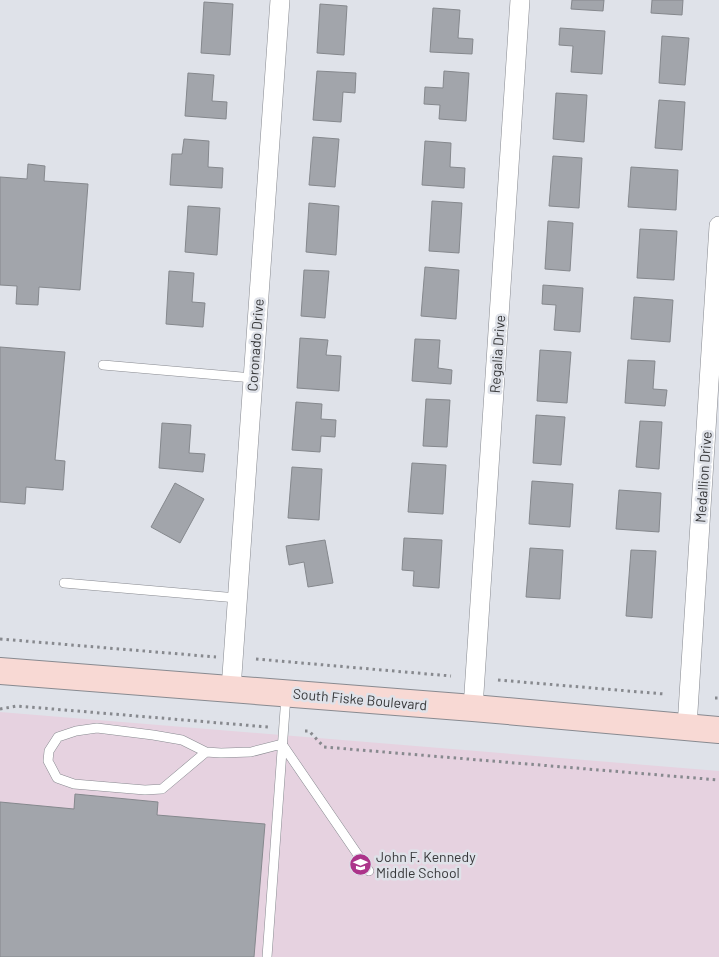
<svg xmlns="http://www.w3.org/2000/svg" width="719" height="957" font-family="Barlow,sans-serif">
<rect width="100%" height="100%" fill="#dfe2e9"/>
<polygon fill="#e6d2e0" points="0,712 719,771 719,957 0,957"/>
<g fill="#a2a5ab" stroke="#85888d">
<polygon points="572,0 604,0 603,11 571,9"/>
<polygon points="652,0 683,0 682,15 651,13"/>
<polygon points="204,2 233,4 230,55 201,53"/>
<polygon points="320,4 347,6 344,55 317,53"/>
<polygon points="433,8 460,10 458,38 473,39 472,54 430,52"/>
<polygon points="560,28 605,31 602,74 571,72 573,46 559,45"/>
<polygon points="662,36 689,38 685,85 659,83"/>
<polygon points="317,71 356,73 355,93 343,92 341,122 313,120"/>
<polygon points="444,71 469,73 466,121 439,119 440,105 424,104 425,87 443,88"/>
<polygon points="188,73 214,75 212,101 227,102 226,119 185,116"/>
<polygon points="556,93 587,95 584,142 553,139"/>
<polygon points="659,100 685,102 682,150 655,148"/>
<polygon points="313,137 339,139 335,187 309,185"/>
<polygon points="184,139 209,141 208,167 223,168 222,188 170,185 172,154 182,154"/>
<polygon points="425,141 451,143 450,167 465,168 464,188 422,185"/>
<polygon points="553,156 582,158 579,208 549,206"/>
<polygon points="28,164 45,166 44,181 88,184 80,290 39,287 38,305 16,304 17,286 0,285 0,177 27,179"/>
<polygon points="631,167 678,170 676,210 628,207"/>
<polygon points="432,201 462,203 459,253 429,251"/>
<polygon points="309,203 339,206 336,255 306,252"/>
<polygon points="188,206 220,208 217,255 185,252"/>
<polygon points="548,221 573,223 570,271 545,269"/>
<polygon points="640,229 677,231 674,280 637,278"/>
<polygon points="425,267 459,270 456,319 421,316"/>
<polygon points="304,270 329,271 325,318 301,316"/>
<polygon points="169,271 194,273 192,302 205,303 203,327 166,324"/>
<polygon points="543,285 583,288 580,332 554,330 556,305 542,304"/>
<polygon points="634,297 673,300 670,342 631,339"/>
<polygon points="300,338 328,340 326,355 341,356 339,391 297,388"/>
<polygon points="415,339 440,340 438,368 452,370 451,384 412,381"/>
<polygon points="0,347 65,352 55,460 65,461 63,490 26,487 25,504 0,502"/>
<polygon points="540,350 571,352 567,403 537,401"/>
<polygon points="628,360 655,361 653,389 667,390 665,406 625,403"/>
<polygon points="426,399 450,400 447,447 423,446"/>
<polygon points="296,402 322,404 321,419 336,420 335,437 321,436 320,452 292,450"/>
<polygon points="536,415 565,417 561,465 533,463"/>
<polygon points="640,421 662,422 659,469 636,467"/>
<polygon points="162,423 191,425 189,453 205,454 203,472 159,468"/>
<polygon points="412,463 446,465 443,514 408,512"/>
<polygon points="292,467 322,469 319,520 288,518"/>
<polygon points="532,481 573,484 570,527 529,524"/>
<polygon points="175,483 204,499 180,543 151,527"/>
<polygon points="619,490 661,493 659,532 616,529"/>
<polygon points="404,538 442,540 439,588 413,586 414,571 402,570"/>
<polygon points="325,540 333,583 308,587 304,562 289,565 286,546"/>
<polygon points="530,548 563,550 560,599 526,597"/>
<polygon points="631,550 656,551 652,618 626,616"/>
<polygon points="75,794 158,802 157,815 265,824 254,957 0,957 0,802 74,809"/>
</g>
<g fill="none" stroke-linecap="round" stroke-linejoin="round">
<defs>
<g id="lane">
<polyline points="103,365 253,378"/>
<polyline points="64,583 237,598"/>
<polyline points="206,752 162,789 145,790 74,784 57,778 48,761 49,751 58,737 76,731 97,728 153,735 182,740 206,752 221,753 251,752 282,744 369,871"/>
<polyline points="267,957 286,696"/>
</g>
<g id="street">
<polyline points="231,689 280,0"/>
<polyline points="473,708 520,0"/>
<polyline points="687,727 719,226"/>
</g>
<polyline id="secondary" points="0,671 473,708 719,730"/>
</defs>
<use href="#lane" stroke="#888a90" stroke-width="10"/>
<use href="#street" stroke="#888a90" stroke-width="20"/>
<use href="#secondary" stroke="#888a90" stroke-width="28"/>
<g stroke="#87898e" stroke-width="3" stroke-dasharray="2.5 4" stroke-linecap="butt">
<polyline points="0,639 216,657"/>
<polyline points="256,659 451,676"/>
<polyline points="498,680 664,694"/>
<polyline points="715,698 719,698"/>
<polyline points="0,709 17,706 268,727"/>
<polyline points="305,731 309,731 324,747 719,780"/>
</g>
<use href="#lane" stroke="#fff" stroke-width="9"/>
<use href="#street" stroke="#fff" stroke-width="19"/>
<use href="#secondary" stroke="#f8d9d4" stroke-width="26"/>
</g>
<defs>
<symbol id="school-disc" viewBox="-11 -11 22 22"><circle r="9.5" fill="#ac348a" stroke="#dfe2e9"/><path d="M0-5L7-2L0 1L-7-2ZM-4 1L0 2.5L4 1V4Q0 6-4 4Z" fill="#fff"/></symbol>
</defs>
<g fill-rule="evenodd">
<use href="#school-disc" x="348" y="852" width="25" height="25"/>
</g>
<g text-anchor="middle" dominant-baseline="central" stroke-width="5" stroke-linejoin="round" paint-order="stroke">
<g font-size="14" fill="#37383a" stroke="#dfe2e9">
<text transform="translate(255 345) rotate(-86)">Coronado Drive</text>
<text transform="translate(497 354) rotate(-86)">Regalia Drive</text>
<text transform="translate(703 477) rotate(-86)">Medallion Drive</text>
<text transform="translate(360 699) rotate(5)">South Fiske Boulevard</text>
</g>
<g font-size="14" fill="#37383a" stroke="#dfe2e9" text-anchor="start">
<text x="376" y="856">John F. Kennedy<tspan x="376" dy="16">Middle School</tspan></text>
</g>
</g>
</svg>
